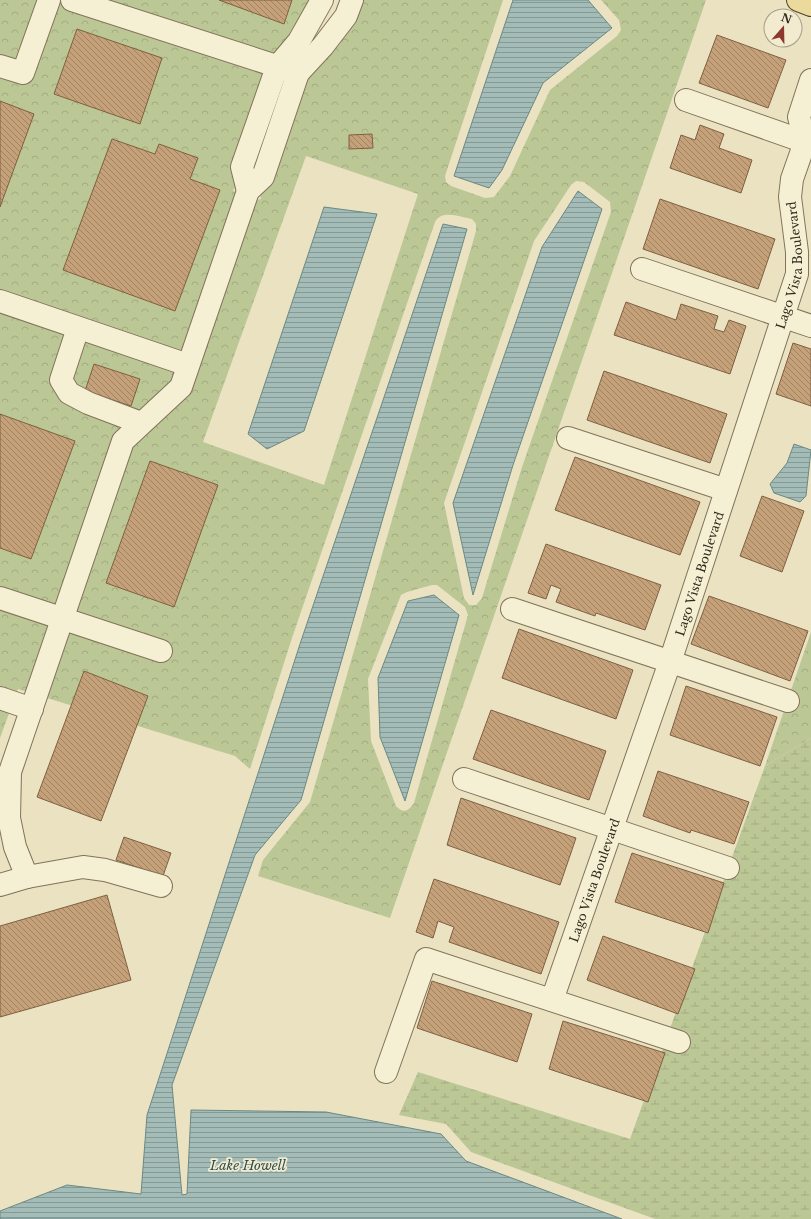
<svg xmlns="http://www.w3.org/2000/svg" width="811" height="1219" font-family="'Libre Baskerville',serif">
<defs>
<pattern id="forest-crowns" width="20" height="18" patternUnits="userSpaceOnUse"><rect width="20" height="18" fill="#bcc796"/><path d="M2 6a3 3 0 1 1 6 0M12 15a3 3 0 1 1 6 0" fill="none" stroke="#a2ab81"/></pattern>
<pattern id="wetland-marsh" width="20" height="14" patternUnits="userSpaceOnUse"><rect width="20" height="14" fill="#bcc796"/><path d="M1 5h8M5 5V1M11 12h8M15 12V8" fill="none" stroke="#a2ab81"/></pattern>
<pattern id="water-rules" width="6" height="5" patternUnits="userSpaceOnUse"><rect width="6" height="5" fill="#a3bcb8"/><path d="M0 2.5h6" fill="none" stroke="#859995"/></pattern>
<pattern id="building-back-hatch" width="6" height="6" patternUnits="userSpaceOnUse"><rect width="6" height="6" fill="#c5a17a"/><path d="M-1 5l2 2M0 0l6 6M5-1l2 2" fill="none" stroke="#a18363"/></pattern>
</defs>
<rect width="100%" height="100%" fill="#eae2c1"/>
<g fill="url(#forest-crowns)" fill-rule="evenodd">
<path d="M0,0H310L290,34L275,53L270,52L232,171L236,187L233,190C240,200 250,202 261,199L260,194L273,181L307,79L339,45L356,19L363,0H503L445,176L446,182L451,186L485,198L494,197L510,176L550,90L617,36L621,30L619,20L601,0H706L390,918L258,876L263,860L310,802L476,231V224L472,219C460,217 442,209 435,222L292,638L250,769L235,756L18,689L0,738ZM306,156L418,194L324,485L203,442ZM576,181L584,182L610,202L611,212L522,467L482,598L476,605H469L464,598L444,503L534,241L571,185ZM432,585H437L465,607L468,615L414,803C409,811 403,814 396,806L371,741L368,679L401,595L407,592Z"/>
<polygon points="811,632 811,738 765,766 766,763"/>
</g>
<polygon fill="url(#wetland-marsh)" points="811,738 811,1219 655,1219 471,1152 446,1124 399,1115 418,1072 630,1139 765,766"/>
<g fill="url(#water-rules)" stroke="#6b8985">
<polygon points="513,0 588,0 612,28 543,83 502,170 489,188 454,176"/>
<polygon points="578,191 602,209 513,465 473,595 453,503 542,247"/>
<polygon points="324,207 377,214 304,431 267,449 248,434"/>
<polygon points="443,224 467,229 301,800 255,855 172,1085 182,1195 187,1194 191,1110 326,1112 441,1134 466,1161 622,1219 0,1219 0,1211 67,1185 141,1194 147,1115 301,641"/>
<polygon points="794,444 811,450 806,496 800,502 774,493 770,484 787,463"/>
<polygon points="434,595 459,615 405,801 380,737 378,678 408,601"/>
</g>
<g fill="url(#building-back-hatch)" stroke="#7f6042">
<polygon points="219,0 292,0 284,24"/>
<polygon points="77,29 162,58 140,124 54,94"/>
<polygon points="717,35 786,60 768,108 699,83"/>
<polygon points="0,101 34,114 0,207"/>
<polygon points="700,125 724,134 719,148 752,160 741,193 670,168 681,135 695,140"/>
<polygon points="372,134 373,148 349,149 349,135"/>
<polygon points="112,139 155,154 159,144 198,158 190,179 220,190 175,311 63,270"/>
<polygon points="660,199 775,239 758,289 643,249"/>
<polygon points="626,302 676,320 681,304 718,316 714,329 724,332 729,320 746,326 730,374 614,335"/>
<polygon points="793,343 811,349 811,406 776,394"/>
<polygon points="94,364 140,379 131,406 85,391"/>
<polygon points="604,371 727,414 710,463 587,420"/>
<polygon points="0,414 75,441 31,559 0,548"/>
<polygon points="575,457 700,502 680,555 555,510"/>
<polygon points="150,461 218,485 174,607 106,583"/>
<polygon points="762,496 804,511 782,572 740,556"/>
<polygon points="546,544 661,585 645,630 596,613 595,616 556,602 561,589 551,585 546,599 528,593"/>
<polygon points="709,596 808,631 790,681 691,644"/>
<polygon points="519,629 633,670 616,719 502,678"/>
<polygon points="84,671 148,696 101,821 37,797"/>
<polygon points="686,686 777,717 760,766 670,735"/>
<polygon points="491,710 606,751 589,800 473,759"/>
<polygon points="658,771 749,802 734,844 691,830 690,833 643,816"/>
<polygon points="461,798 576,838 560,885 447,845"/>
<polygon points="124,837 171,853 163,876 116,860"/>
<polygon points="632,853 724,883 708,933 615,902"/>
<polygon points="434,879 559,922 541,974 449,942 454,927 438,921 433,938 416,932"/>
<polygon points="107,895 131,980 0,1017 0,926"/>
<polygon points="603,936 695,969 678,1014 587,980"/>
<polygon points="432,981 532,1014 517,1062 417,1028"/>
<polygon points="563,1021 665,1053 648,1102 549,1069"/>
</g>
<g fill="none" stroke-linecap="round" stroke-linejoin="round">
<defs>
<g id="minor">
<polyline points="72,0 298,73"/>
<polyline points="0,66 23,73 49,0"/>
<polyline points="686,100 811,144"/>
<polyline points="805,142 799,117 811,80"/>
<polyline points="248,191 242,167 277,67 299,41 322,0"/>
<polyline points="642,269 811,326"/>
<polyline points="0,301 188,365"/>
<polyline points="78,328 61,380 69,393 88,403 141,423"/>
<polyline points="568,438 726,490"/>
<polyline points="0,598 161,651"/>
<polyline points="512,609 788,701"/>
<polyline points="0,698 32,709"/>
<polyline points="464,779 728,868"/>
<polyline points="27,877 83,867 105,870 161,886"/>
<polyline points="0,885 27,877 15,847 9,818 10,772 123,441 181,387 248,191 263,177 298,73 323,46 346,16 352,0"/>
<path id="s1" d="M552,1000L670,662L797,274V252L790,197L792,179L805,142L811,136"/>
<polyline points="386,1072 426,959 679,1042"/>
</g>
<polyline id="major" points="798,0 811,5"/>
</defs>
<use href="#minor" stroke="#82735a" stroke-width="24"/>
<use href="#major" stroke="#50412e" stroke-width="24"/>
<use href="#minor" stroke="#f5efd3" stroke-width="22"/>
<use href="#major" stroke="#ebda9b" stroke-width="22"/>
</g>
<g text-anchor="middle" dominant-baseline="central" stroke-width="3.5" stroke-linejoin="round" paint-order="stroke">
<g font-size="12" fill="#332a1d" stroke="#f2ebd0">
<text stroke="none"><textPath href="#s1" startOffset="774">Lago Vista Boulevard</textPath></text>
<text stroke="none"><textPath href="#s1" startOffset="451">Lago Vista Boulevard</textPath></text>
<text stroke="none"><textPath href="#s1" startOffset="127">Lago Vista Boulevard</textPath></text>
</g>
<g font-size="13" font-style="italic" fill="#2e5051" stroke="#f2ebd0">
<text x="248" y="1165">Lake Howell</text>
</g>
</g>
<g transform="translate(783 28) rotate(20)"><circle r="19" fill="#f2ebd0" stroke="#a69e88"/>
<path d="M0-3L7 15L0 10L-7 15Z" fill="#8c382f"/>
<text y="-6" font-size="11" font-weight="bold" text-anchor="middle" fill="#332a1d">N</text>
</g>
</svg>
